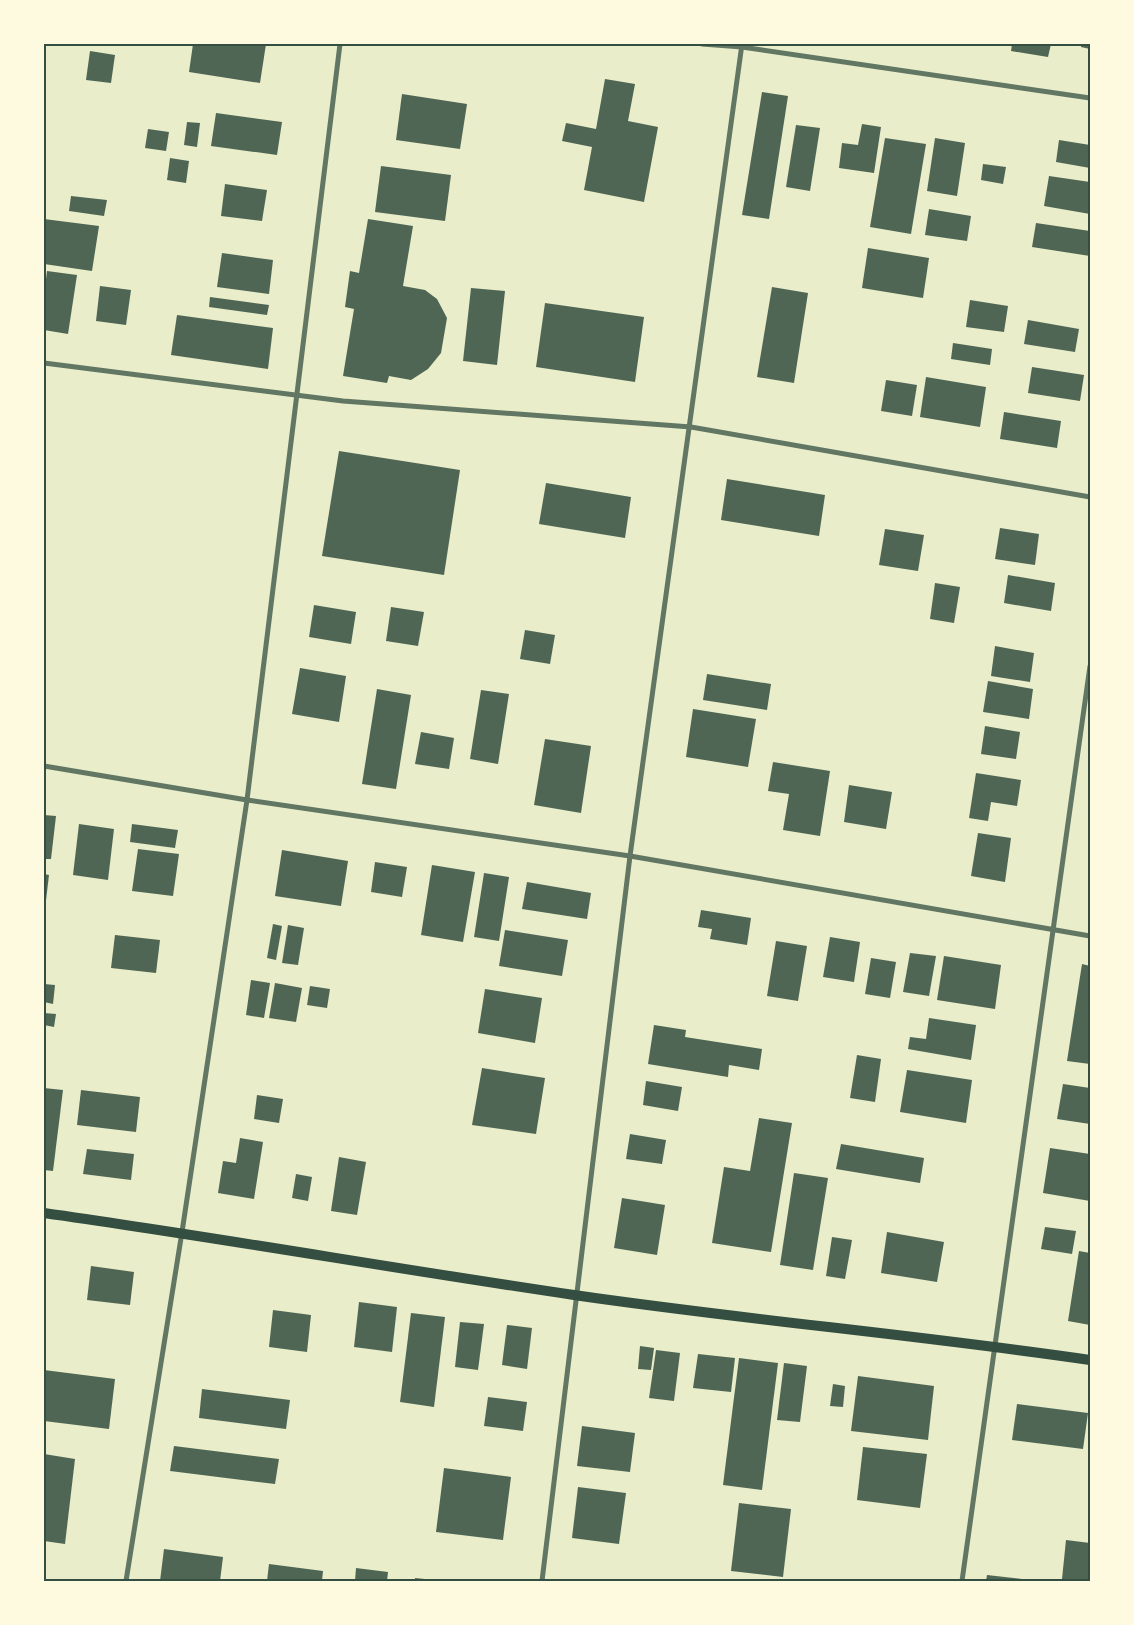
<svg xmlns="http://www.w3.org/2000/svg" width="1134" height="1625" font-family="'Golos Text',sans-serif">
<rect width="100%" height="100%" fill="#e9edc9"/>
<g fill="#4f6655">
<polygon points="193,44 266,44 260,83 189,72"/>
<polygon points="1012,44 1051,44 1048,57 1011,51"/>
<polygon points="1081,44 1090,44 1090,49 1081,47"/>
<polygon points="90,51 115,55 111,83 86,80"/>
<polygon points="605,79 635,84 628,121 658,127 644,202 584,190 592,147 562,141 566,123 596,129"/>
<polygon points="762,92 788,96 769,219 742,215"/>
<polygon points="402,94 467,104 460,149 396,140"/>
<polygon points="216,113 282,122 277,155 211,146"/>
<polygon points="187,122 200,123 197,147 184,145"/>
<polygon points="862,124 881,127 874,173 839,168 842,143 858,145"/>
<polygon points="796,125 820,128 810,191 786,187"/>
<polygon points="148,129 169,132 166,151 145,148"/>
<polygon points="885,138 926,144 911,234 870,227"/>
<polygon points="935,138 965,143 957,196 927,191"/>
<polygon points="1059,140 1090,145 1090,168 1056,162"/>
<polygon points="170,158 189,161 186,183 167,180"/>
<polygon points="983,164 1006,167 1003,184 981,180"/>
<polygon points="381,166 451,175 445,221 375,212"/>
<polygon points="1049,176 1090,182 1090,214 1044,206"/>
<polygon points="225,184 267,190 262,221 221,216"/>
<polygon points="71,196 107,200 104,216 69,211"/>
<polygon points="929,209 971,216 967,241 925,235"/>
<polygon points="44,219 99,226 92,271 44,264"/>
<polygon points="368,219 413,226 403,286 425,290 437,299 447,318 441,353 428,369 411,380 389,376 387,383 343,376 354,309 345,307 350,271 359,273"/>
<polygon points="1036,223 1090,231 1090,256 1032,247"/>
<polygon points="868,248 929,258 923,298 862,288"/>
<polygon points="222,253 273,260 269,294 217,287"/>
<polygon points="47,271 77,275 68,334 44,330 44,295"/>
<polygon points="100,286 131,290 126,325 96,321"/>
<polygon points="772,287 808,293 794,383 757,377"/>
<polygon points="471,288 505,291 497,365 463,361"/>
<polygon points="210,297 269,305 267,315 209,307"/>
<polygon points="970,300 1008,306 1004,332 966,327"/>
<polygon points="545,303 644,317 635,382 536,367"/>
<polygon points="177,315 273,328 268,369 171,355"/>
<polygon points="1028,320 1079,329 1075,352 1024,344"/>
<polygon points="953,343 992,349 990,365 951,359"/>
<polygon points="1032,367 1084,375 1080,401 1028,393"/>
<polygon points="926,377 986,387 980,427 920,417"/>
<polygon points="886,380 917,385 912,416 881,411"/>
<polygon points="1004,412 1061,421 1057,448 1000,439"/>
<polygon points="339,451 460,470 444,575 322,556"/>
<polygon points="727,479 825,495 819,536 721,520"/>
<polygon points="546,483 631,497 625,538 539,524"/>
<polygon points="1000,528 1039,534 1035,565 995,559"/>
<polygon points="885,529 924,535 918,571 879,565"/>
<polygon points="1008,575 1055,583 1051,611 1004,603"/>
<polygon points="935,583 960,587 954,623 930,619"/>
<polygon points="314,605 356,612 351,644 309,637"/>
<polygon points="391,607 424,612 418,646 386,641"/>
<polygon points="525,630 555,635 550,664 520,659"/>
<polygon points="995,646 1034,653 1030,682 991,676"/>
<polygon points="300,668 346,676 339,722 292,714"/>
<polygon points="707,674 771,684 767,710 703,700"/>
<polygon points="988,681 1033,689 1029,719 983,712"/>
<polygon points="377,689 411,695 396,789 362,784"/>
<polygon points="481,690 509,694 498,764 470,759"/>
<polygon points="693,709 756,719 748,767 686,757"/>
<polygon points="985,726 1020,732 1016,759 981,754"/>
<polygon points="421,732 454,738 449,769 415,764"/>
<polygon points="545,739 591,746 581,813 534,805"/>
<polygon points="773,762 830,771 820,836 783,830 789,794 768,791"/>
<polygon points="976,773 1021,780 1017,806 991,802 988,821 969,818"/>
<polygon points="849,785 892,792 886,829 844,822"/>
<polygon points="44,815 56,816 51,859 44,859"/>
<polygon points="79,824 114,829 108,880 73,875"/>
<polygon points="132,824 178,830 175,848 130,842"/>
<polygon points="978,833 1011,838 1005,882 971,876"/>
<polygon points="138,849 179,854 173,896 132,891"/>
<polygon points="282,850 348,861 341,906 275,896"/>
<polygon points="375,862 407,867 402,897 371,892"/>
<polygon points="432,865 475,872 463,942 421,935"/>
<polygon points="484,873 509,877 499,941 474,937"/>
<polygon points="44,874 49,875 45,909 44,909"/>
<polygon points="527,882 591,893 587,919 522,909"/>
<polygon points="701,910 751,918 747,945 710,939 712,929 698,927"/>
<polygon points="273,924 282,926 276,960 267,958"/>
<polygon points="288,925 304,928 298,965 282,963"/>
<polygon points="505,930 568,940 562,976 499,966"/>
<polygon points="115,935 160,940 156,973 111,968"/>
<polygon points="830,937 860,942 854,982 823,977"/>
<polygon points="776,941 807,946 798,1001 767,996"/>
<polygon points="910,953 936,956 929,996 903,992"/>
<polygon points="944,956 1001,965 995,1009 937,1000"/>
<polygon points="871,958 896,962 890,998 865,994"/>
<polygon points="1082,964 1090,966 1090,1064 1067,1061"/>
<polygon points="251,980 270,983 264,1018 246,1015"/>
<polygon points="275,983 302,988 296,1022 269,1018"/>
<polygon points="44,984 55,985 53,1004 44,1002"/>
<polygon points="310,986 330,989 327,1008 307,1005"/>
<polygon points="485,989 542,998 535,1043 478,1033"/>
<polygon points="44,1013 56,1014 54,1027 44,1025"/>
<polygon points="929,1018 976,1025 971,1060 908,1049 910,1037 926,1039"/>
<polygon points="654,1025 686,1030 685,1037 762,1049 759,1070 729,1065 728,1077 648,1064"/>
<polygon points="857,1055 881,1059 875,1102 850,1098"/>
<polygon points="482,1068 545,1078 536,1134 472,1125"/>
<polygon points="907,1070 972,1080 966,1123 900,1112"/>
<polygon points="646,1081 682,1087 678,1111 643,1105"/>
<polygon points="1063,1084 1090,1088 1090,1124 1057,1119"/>
<polygon points="44,1088 63,1090 53,1171 44,1170"/>
<polygon points="81,1090 140,1097 136,1132 77,1125"/>
<polygon points="257,1095 283,1099 279,1123 254,1119"/>
<polygon points="759,1118 792,1123 771,1252 712,1243 724,1167 750,1171"/>
<polygon points="630,1134 666,1140 662,1164 626,1159"/>
<polygon points="240,1138 263,1142 254,1199 218,1193 223,1161 236,1163"/>
<polygon points="841,1144 924,1158 920,1183 836,1169"/>
<polygon points="1050,1148 1090,1154 1090,1201 1043,1193"/>
<polygon points="87,1149 134,1154 131,1180 83,1174"/>
<polygon points="339,1157 366,1162 357,1215 331,1211"/>
<polygon points="794,1173 828,1178 813,1270 780,1265"/>
<polygon points="296,1174 312,1177 308,1201 292,1198"/>
<polygon points="622,1198 665,1205 657,1255 614,1248"/>
<polygon points="1045,1227 1076,1231 1072,1254 1041,1249"/>
<polygon points="887,1232 944,1242 937,1282 881,1273"/>
<polygon points="832,1237 852,1240 845,1279 826,1276"/>
<polygon points="1079,1251 1090,1253 1090,1325 1068,1321"/>
<polygon points="91,1266 134,1272 130,1305 87,1300"/>
<polygon points="359,1302 397,1307 392,1352 354,1347"/>
<polygon points="273,1310 311,1315 307,1352 269,1347"/>
<polygon points="411,1313 445,1317 434,1407 400,1402"/>
<polygon points="460,1322 484,1324 478,1370 455,1367"/>
<polygon points="507,1325 532,1328 527,1369 502,1365"/>
<polygon points="640,1346 654,1348 651,1370 638,1369"/>
<polygon points="656,1350 680,1353 674,1401 649,1398"/>
<polygon points="698,1354 735,1358 731,1392 693,1388"/>
<polygon points="739,1358 778,1363 762,1490 723,1485"/>
<polygon points="784,1363 807,1366 800,1422 777,1420"/>
<polygon points="44,1370 115,1379 109,1429 44,1421"/>
<polygon points="858,1376 934,1386 928,1440 851,1431"/>
<polygon points="833,1384 845,1386 843,1407 830,1406"/>
<polygon points="202,1389 290,1400 286,1429 199,1418"/>
<polygon points="488,1397 527,1402 523,1431 484,1426"/>
<polygon points="1017,1404 1088,1413 1083,1449 1012,1440"/>
<polygon points="582,1426 635,1433 630,1472 577,1466"/>
<polygon points="174,1446 279,1459 275,1484 170,1471"/>
<polygon points="863,1447 927,1454 920,1508 857,1500"/>
<polygon points="44,1454 75,1459 65,1544 44,1541"/>
<polygon points="444,1468 511,1477 503,1540 436,1532"/>
<polygon points="578,1487 626,1493 619,1544 572,1538"/>
<polygon points="739,1503 791,1509 783,1577 731,1571"/>
<polygon points="1066,1540 1090,1543 1090,1581 1062,1579"/>
<polygon points="164,1549 223,1557 220,1581 160,1581"/>
<polygon points="269,1564 323,1571 322,1581 267,1581"/>
<polygon points="356,1568 388,1572 387,1581 355,1581"/>
<polygon points="987,1575 1030,1580 1030,1581 986,1581"/>
<polygon points="415,1578 435,1580 435,1581 415,1581"/>
</g>
<g fill="none" stroke-linecap="round" stroke-linejoin="round">
<g stroke="#617663" stroke-width="5">
<polyline points="702,44 742,47 1090,98"/>
<polyline points="44,363 343,401 691,427 1090,497"/>
<polyline points="44,766 247,800 630,856 1090,936"/>
<polyline points="126,1581 182,1232 247,800 340,44"/>
<polyline points="542,1581 630,856 742,44"/>
<polyline points="962,1581 1090,666"/>
</g>
<path stroke="#344e41" stroke-width="10" d="M44,1213C221,1238 397,1269 574,1295C746,1320 919,1335 1090,1360"/>
</g>
<rect width="1134" height="1625" fill="none" stroke="#fefae0" stroke-width="90"/>
<rect x="45" y="45" width="1044" height="1535" fill="none" stroke="#344e41" stroke-width="2"/>
</svg>
